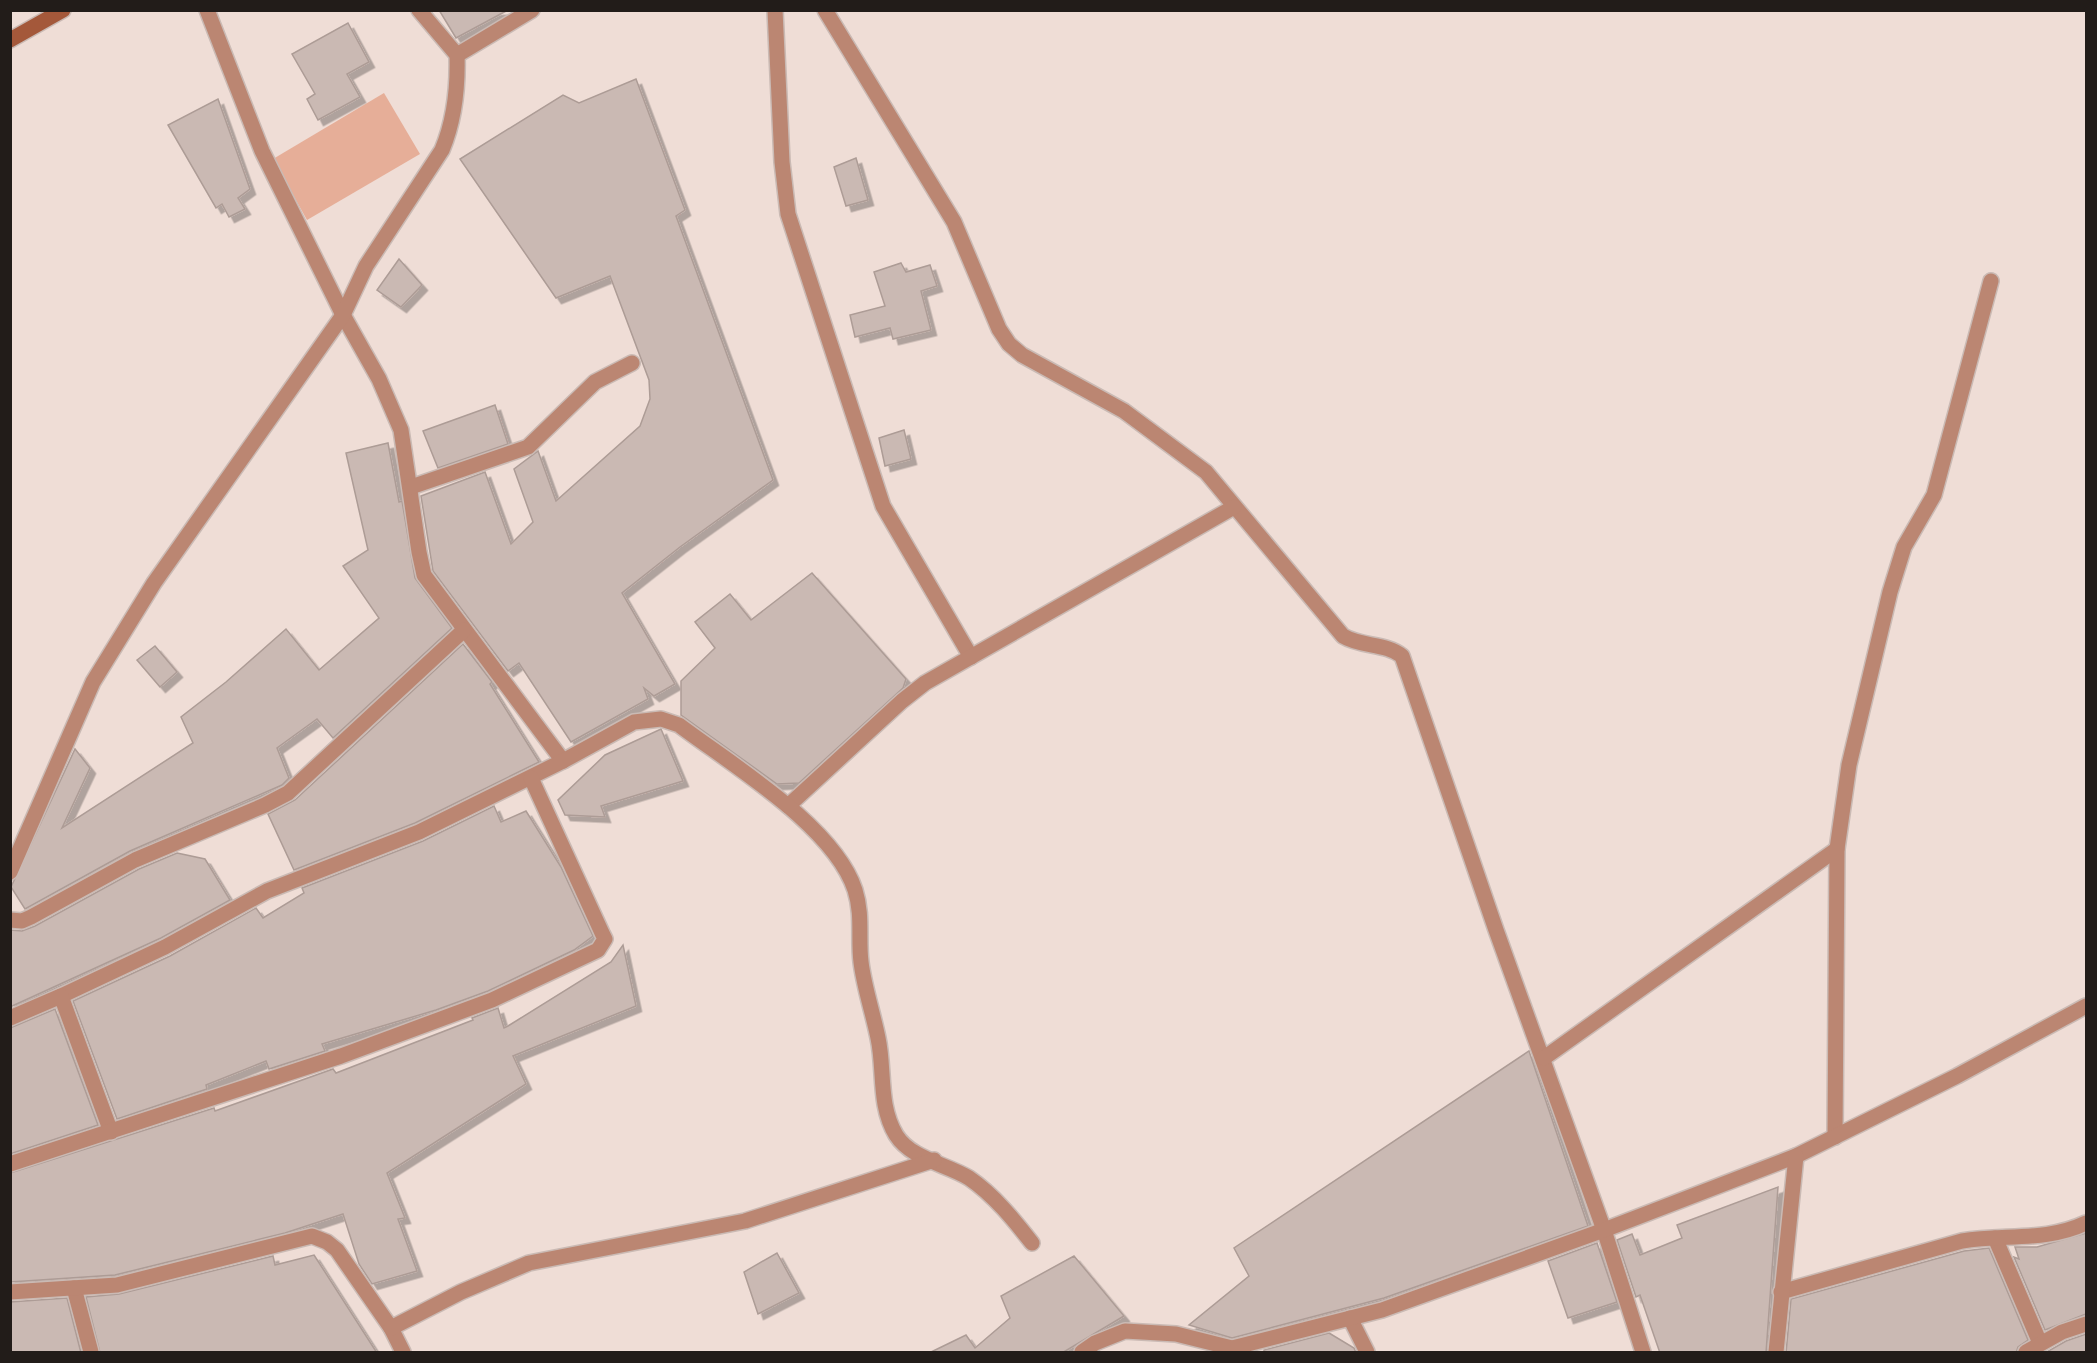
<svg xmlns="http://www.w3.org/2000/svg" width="2097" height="1363" font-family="Jost,sans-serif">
<defs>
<filter id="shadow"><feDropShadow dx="5.5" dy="5.5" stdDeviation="0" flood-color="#0004"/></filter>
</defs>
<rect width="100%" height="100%" fill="#efddd6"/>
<polygon fill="#e6ae98" points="384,93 420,154 307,220 273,159"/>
<g fill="#cab9b3" stroke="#ad9c96" stroke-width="1.5" filter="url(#shadow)">
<polygon points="439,10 508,10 456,38"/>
<polygon points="348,23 369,62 347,74 360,97 318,120 307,99 315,94 292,54"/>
<polygon points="636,79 685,210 676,216 773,480 680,547 622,593 675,684 654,696 644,688 648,699 571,742 519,663 508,671 433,571 421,496 485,472 511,544 533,522 514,469 538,451 556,501 640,426 650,399 649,380 610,276 556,298 460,159 563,95 579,103"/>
<polygon points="218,99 250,189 238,198 245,209 229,217 222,204 216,208 168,125"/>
<polygon points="856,158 868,200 846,206 834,167"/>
<polygon points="399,259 422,285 401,307 377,290"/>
<polygon points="901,263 906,272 930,265 937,286 921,291 931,330 893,339 890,328 855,337 850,315 885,306 874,272"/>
<polygon points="495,405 508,444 438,468 423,431"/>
<polygon points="904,430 911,459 885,466 879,438"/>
<polygon points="388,443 399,502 402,501 415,578 452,628 333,738 317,719 277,748 289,778 282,785 130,851 25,909 11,887 75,749 90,768 62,828 193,743 181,717 226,682 286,629 319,670 379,618 343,566 368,550 346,453"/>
<polygon points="812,573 906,679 903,688 799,783 777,784 681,715 681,681 715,648 695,622 730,594 751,620"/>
<polygon points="463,644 492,682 490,684 539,762 415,823 294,870 268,814 295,800"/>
<polygon points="155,646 177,672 160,687 137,660"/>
<polygon points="661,729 683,781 601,806 605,817 565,815 558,800 605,755"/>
<polygon points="494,806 501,822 526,811 561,867 593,936 574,950 488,991 436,1010 322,1044 325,1051 269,1069 266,1061 206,1085 207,1089 117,1119 73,1001 170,956 256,908 263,918 304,893 302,888 423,841"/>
<polygon points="177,853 205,859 230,900 161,938 10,1007 10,930 22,931 35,926 139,869"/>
<polygon points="623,945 636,1006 513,1056 526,1084 387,1173 405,1218 398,1219 417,1271 372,1284 359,1264 343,1214 285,1233 115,1275 10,1282 10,1173 214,1108 215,1111 333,1069 336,1073 473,1020 472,1018 498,1008 504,1028 508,1026 611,962"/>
<polygon points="55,1009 98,1125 10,1154 10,1028"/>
<polygon points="1529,1051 1588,1226 1384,1298 1232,1338 1189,1325 1249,1276 1234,1248"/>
<polygon points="1778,1187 1766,1353 1660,1353 1640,1295 1636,1297 1617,1240 1632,1234 1640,1255 1682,1238 1677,1225"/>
<polygon points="2086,1233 2086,1314 2045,1330 2014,1257 2019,1259 2015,1247 2037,1247"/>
<polygon points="1597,1243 1617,1302 1568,1318 1548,1261"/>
<polygon points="1989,1248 2028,1340 2018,1347 2016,1353 1786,1353 1791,1299 1964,1251"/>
<polygon points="777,1253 799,1293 758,1314 744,1272"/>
<polygon points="314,1255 377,1353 100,1353 86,1297 119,1294 273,1256 275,1265"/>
<polygon points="1074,1256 1124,1316 1062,1353 929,1353 966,1335 975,1348 1010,1318 1001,1296"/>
<polygon points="67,1298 81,1353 10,1353 10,1302"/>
<polygon points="1329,1333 1354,1348 1356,1353 1264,1353 1264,1350"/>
<polygon points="2086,1334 2086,1353 2045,1353 2066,1341"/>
</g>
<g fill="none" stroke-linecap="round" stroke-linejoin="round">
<defs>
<g id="street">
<polyline points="207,10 262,151 343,315 379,379 401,430 419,552 424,575 563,761"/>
<polyline points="775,10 782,162 788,214 883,506 971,657"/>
<path d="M825,10L954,222L999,329L1009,344L1022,355L1124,411L1206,472L1343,636C1361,647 1386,643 1402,656L1496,930L1604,1230L1643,1352"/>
<polyline points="457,55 532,10"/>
<polyline points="411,487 528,447 595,382 632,363"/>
<polyline points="788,806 902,701 925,683 1234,507"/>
<path d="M10,872L93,682L154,583L343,315L366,266L442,150C455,119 458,88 457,55L419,10"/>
<polyline points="10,920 22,921 31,917 135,860 265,805 288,793 464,630"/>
<path d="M61,996L165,947L267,891L419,832L563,761L634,722L661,719L679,725C732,765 834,826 855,890C863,915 858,938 861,962C864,987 873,1013 878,1038C885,1070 878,1105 896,1135C911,1159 946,1164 969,1178C994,1195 1014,1220 1032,1243"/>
<polyline points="10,1018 61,996 111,1132"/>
<polyline points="1544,1058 1837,849"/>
<polyline points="1835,1137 1837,849 1849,765 1890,592 1904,547 1934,495 1991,281"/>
<polyline points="10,1164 341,1056 492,1000 598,950 605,939 602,933 531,778"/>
<polyline points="1995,1238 2040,1343"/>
<polyline points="74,1288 91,1352"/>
<polyline points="10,1292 117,1285 312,1236 327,1242 337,1250 391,1328 403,1352"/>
<path d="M1781,1292L1962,1241C2005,1234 2046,1242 2086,1223"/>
<polyline points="1350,1318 1367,1352"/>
<polyline points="391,1328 461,1292 529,1263 745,1221 934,1160"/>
<polyline points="1082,1352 1095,1343 1125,1331 1176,1334 1232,1348 1382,1310 1604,1230 1796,1156 1957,1076 2086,1006"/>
<polyline points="1776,1352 1796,1156"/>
<polyline points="2026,1352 2062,1332 2086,1324"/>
</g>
<polyline id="secondary" points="10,40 63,10"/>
</defs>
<use href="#street" stroke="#cabab4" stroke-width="18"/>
<use href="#secondary" stroke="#cabab4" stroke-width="18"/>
<use href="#street" stroke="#bb8672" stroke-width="15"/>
<use href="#secondary" stroke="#a4583a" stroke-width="15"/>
</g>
<rect width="2097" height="1363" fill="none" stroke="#221c19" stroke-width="24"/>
</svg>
